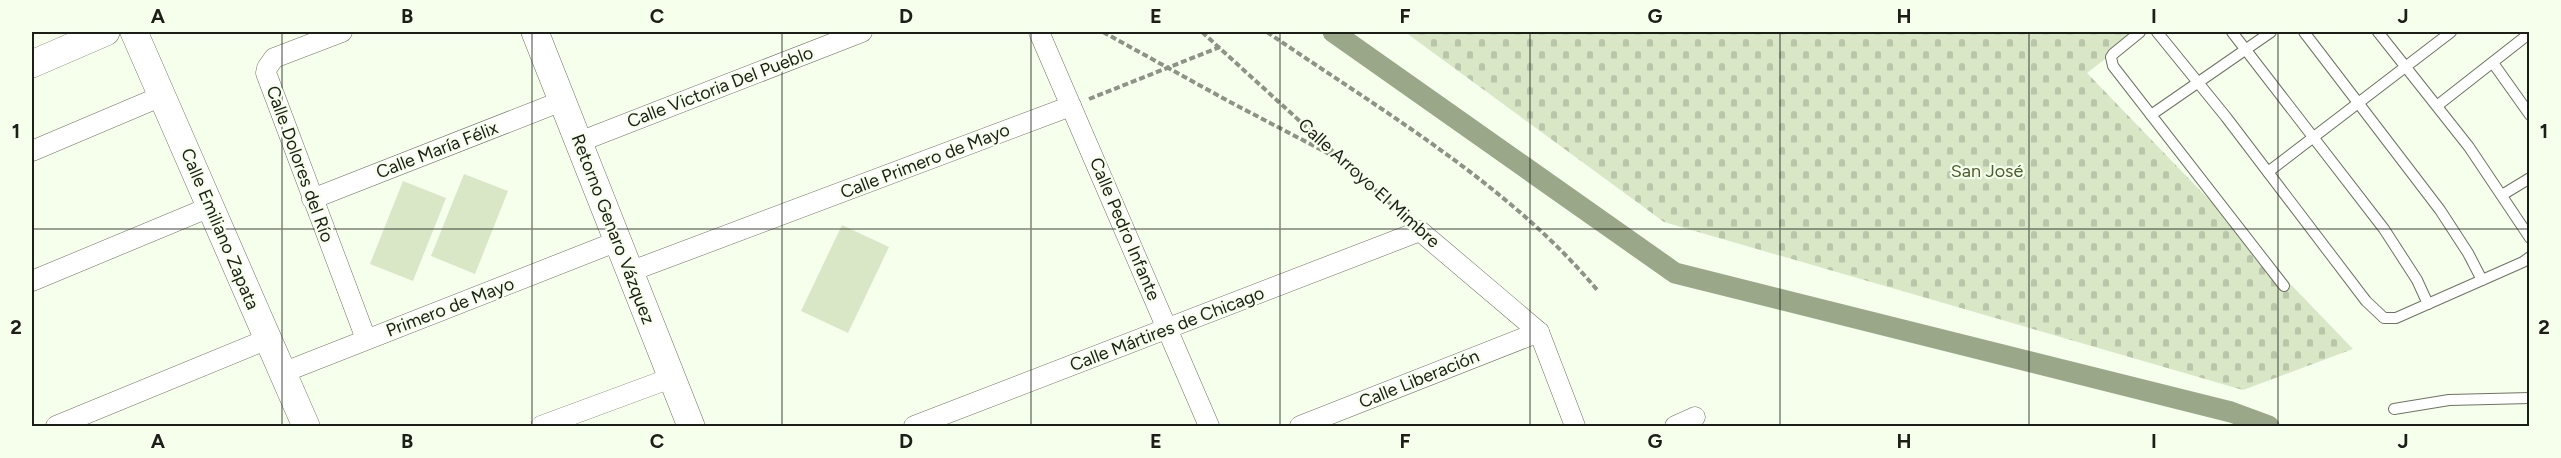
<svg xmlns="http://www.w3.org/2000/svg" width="2561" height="458" font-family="Figtree,sans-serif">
<defs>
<pattern id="cemetery-stones" width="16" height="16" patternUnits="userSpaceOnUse" patternTransform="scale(1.5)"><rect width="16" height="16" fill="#d9e7c7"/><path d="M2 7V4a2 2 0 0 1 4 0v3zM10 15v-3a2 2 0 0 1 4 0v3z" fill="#bac6aa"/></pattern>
</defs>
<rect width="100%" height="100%" fill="#f6ffeb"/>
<polygon fill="url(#cemetery-stones)" points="1405,32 2140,32 2087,73 2353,349 2243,390 1664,222"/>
<g fill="#d9e7c7">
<polygon points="464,174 508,191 475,274 431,256"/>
<polygon points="403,181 446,198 413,281 370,264"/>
<polygon points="842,225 889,247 848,333 801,311"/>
</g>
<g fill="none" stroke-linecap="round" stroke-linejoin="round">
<polyline stroke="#9ba789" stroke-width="21" points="1333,32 1675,273 2231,412 2269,426"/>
<defs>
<g id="lane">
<polyline points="2140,32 2113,54 2111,57 2113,66 2284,286"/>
<polyline points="2157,32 2226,117 2366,301 2384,318 2396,318 2523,262 2530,257"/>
<polyline points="2232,32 2384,229 2417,280 2428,304"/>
<polyline points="2304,32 2440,210 2468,253 2482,280"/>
<polyline points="2378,32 2469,147 2530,238"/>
<polyline points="2493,63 2530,115"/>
<polyline points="2438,105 2530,33"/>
<polyline points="2151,115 2271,32"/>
<polyline points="2268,172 2451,32"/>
<polyline points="2502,195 2530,178"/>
<polyline points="2394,409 2449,400 2530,398"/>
</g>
<g id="street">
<polyline points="342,32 274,58 267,68 266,73 366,339"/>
<polyline points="1039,32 1209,426"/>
<polyline points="579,142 862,32"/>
<polyline points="32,151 162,96"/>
<polyline points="312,199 562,101"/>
<polyline points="629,272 1071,106"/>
<polyline points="32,281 210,207"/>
<polyline points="282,373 618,241"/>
<polyline points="56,426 268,339"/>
<polyline points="541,426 671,378"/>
<polyline points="914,426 1420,231 1539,332 1575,426"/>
<polyline points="1300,426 1539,332"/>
<polyline points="1675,426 1695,417"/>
</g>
<g id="secondary">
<polyline points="134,32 306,426"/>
<polyline points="535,32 691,426"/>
<polyline points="32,64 106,32"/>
</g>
</defs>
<use href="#lane" stroke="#6c7463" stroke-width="12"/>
<use href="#street" stroke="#6c7463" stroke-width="21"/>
<use href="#secondary" stroke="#6c7463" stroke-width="28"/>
<g stroke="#8d9386" stroke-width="4" stroke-dasharray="6 3" stroke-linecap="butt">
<polyline points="1103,32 1230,102 1337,158"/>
<polyline points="1202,32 1405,217"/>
<path d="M1267,32C1379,109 1510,185 1598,291"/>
<polyline points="1089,99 1220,47"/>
</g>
<use href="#lane" stroke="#fff" stroke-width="10"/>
<use href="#street" stroke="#fff" stroke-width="20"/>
<use href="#secondary" stroke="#fff" stroke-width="27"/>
</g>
<path fill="none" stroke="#1c1e18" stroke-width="1.5" stroke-opacity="0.55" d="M282,32V426M532,32V426M782,32V426M1031,32V426M1280,32V426M1530,32V426M1780,32V426M2029,32V426M2278,32V426M32,229H2530"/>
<g text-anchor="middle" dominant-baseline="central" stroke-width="4.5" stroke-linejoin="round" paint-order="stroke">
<g font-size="18" fill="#1c1e18" stroke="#f6ffeb">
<text transform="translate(720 87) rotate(-21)">Calle Victoria Del Pueblo</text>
<text transform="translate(437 150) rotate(-21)">Calle María Félix</text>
<text transform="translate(925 161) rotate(-21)">Calle Primero de Mayo</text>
<text transform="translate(300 164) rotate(70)">Calle Dolores del Río</text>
<text transform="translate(1369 183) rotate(42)">Calle Arroyo El Mimbre</text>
<text transform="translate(220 229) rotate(67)">Calle Emiliano Zapata</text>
<text transform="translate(613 229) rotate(69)">Retorno Genaro Vázquez</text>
<text transform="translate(1125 229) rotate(67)">Calle Pedro Infante</text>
<text transform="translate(450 307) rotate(-21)">Primero de Mayo</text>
<text transform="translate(1167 329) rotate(-21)">Calle Mártires de Chicago</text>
<text transform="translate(1419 379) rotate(-22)">Calle Liberación</text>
</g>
<g font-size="18" fill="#4d5e2e" stroke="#f6ffeb">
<text x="1987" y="171">San José</text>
</g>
</g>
<rect width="2561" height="458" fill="none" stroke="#f6ffeb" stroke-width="66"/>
<rect x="33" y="33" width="2495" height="392" fill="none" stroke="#1c1e18" stroke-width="2"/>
<g font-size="20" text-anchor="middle" font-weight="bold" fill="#1c1e18">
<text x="158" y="23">A</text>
<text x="407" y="23">B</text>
<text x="657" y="23">C</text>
<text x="906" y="23">D</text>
<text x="1156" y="23">E</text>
<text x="1405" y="23">F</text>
<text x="1655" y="23">G</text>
<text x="1904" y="23">H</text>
<text x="2154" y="23">I</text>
<text x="2403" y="23">J</text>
<text x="16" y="138">1</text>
<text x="2544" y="138">1</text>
<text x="16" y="334">2</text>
<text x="2544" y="334">2</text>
<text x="158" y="448">A</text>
<text x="407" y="448">B</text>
<text x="657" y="448">C</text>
<text x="906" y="448">D</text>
<text x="1156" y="448">E</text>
<text x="1405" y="448">F</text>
<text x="1655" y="448">G</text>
<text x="1904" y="448">H</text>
<text x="2154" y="448">I</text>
<text x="2403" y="448">J</text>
</g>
</svg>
